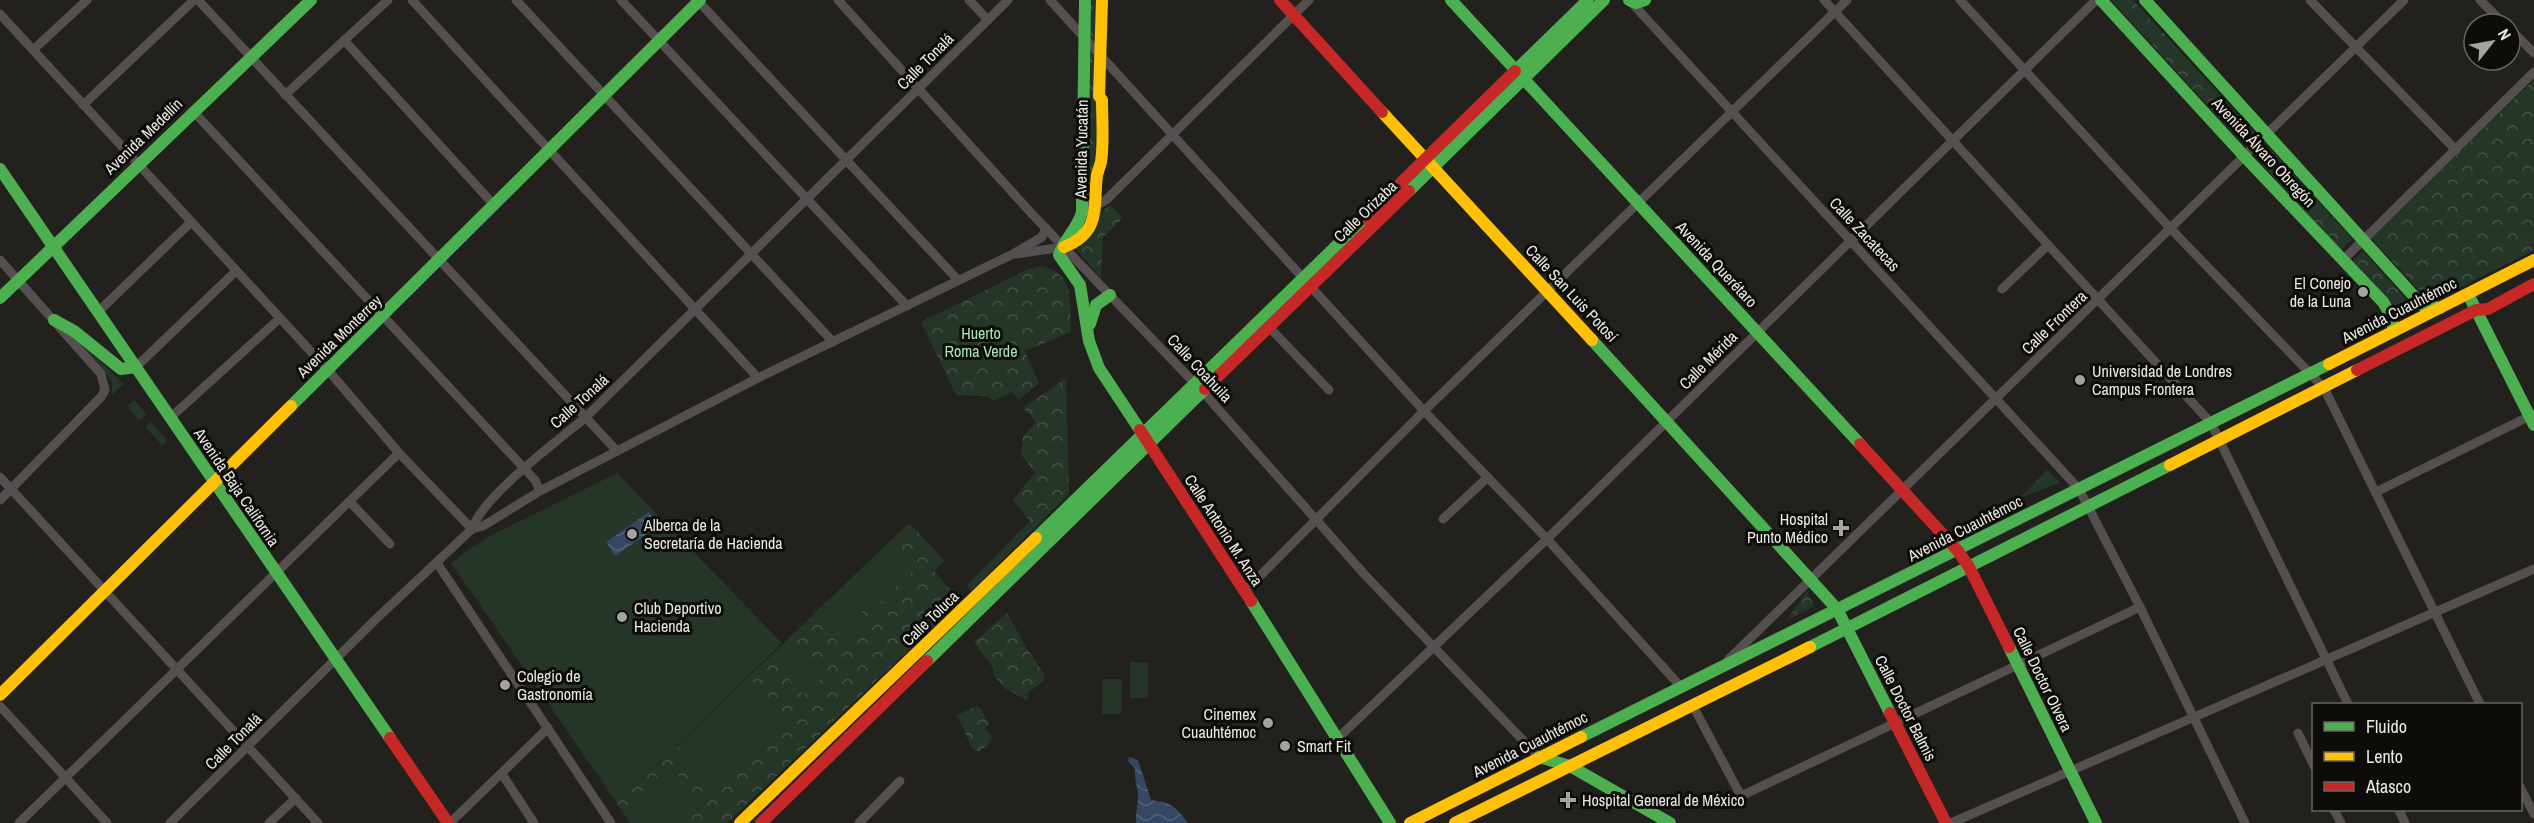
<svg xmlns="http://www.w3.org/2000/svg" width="2534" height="823" font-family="'Archivo Narrow',sans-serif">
<defs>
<pattern id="park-crowns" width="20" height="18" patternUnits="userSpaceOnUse" patternTransform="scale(1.5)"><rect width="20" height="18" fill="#253528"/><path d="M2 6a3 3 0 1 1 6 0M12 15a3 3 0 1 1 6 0" fill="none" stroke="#455247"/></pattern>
<pattern id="water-waves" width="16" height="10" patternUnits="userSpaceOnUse" patternTransform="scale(1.5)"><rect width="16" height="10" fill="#364861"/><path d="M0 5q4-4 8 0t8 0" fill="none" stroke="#536278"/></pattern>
</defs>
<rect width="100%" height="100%" fill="#22211d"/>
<g fill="url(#park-crowns)">
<polygon points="1089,0 1098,0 1097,48 1088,39"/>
<polygon points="2111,0 2133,0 2255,133 2243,144"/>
<polygon points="1090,49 1097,55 1095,199 1089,202"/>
<polygon points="2534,80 2534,250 2433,301 2429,301 2371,238"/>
<polygon points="2269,148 2353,239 2341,250 2257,159"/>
<path d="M1110,205L1123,218L1103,237L1101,278L1075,248C1087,236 1098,212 1110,205Z"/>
<polygon points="2363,251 2413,307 2401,318 2351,262"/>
<path d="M1041,266C1075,272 1070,305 1071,332L1025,351L1039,383L1019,400L1012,392L993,401L987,396L956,395L921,322L1028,269Z"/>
<polygon points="1066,378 1069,494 972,590 967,585 1030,521 1013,500 1035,472 1021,455 1023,437 1036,422 1023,408"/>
<polygon points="2047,470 2060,483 2021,497"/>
<polygon points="909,523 945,561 934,571 960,601 727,823 630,823 617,803"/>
<polygon points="1807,591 1814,606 1786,621"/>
<polygon points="1007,613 1026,647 1044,674 1044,681 1029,692 1027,700 1006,689 994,676 993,668 974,642"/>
<polygon points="977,706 981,709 989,725 985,728 992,738 988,745 978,752 972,748 957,715"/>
</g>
<g fill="#253528">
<polygon points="59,322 124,384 112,395 112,384 108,376"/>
<polygon points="134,400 147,414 139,421 127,406"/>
<polygon points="151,422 167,440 163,446 145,427"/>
<polygon points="617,473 782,643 617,803 451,563 484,539"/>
<polygon points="892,539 918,566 872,610 846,583"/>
<polygon points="841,588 855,603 827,629 813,614"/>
<polygon points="857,607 871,621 843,648 829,633"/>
<polygon points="792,639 826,674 804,695 770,660"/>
<polygon points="1130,662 1148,663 1148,698 1130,698"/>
<polygon points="750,679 791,722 713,799 672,756"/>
<polygon points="1103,679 1122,679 1121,714 1102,714"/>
<polygon points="669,766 701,801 678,823 633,823 623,808"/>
</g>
<g fill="url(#water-waves)">
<polygon points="649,512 658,526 615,556 606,542"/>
<path d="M1129,757L1138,760L1151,800C1172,803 1175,806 1188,823H1136C1135,813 1139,803 1138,793C1136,785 1135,778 1135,769L1128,761Z"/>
</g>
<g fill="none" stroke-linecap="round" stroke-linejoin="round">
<g stroke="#55504f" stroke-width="9">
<polyline points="198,0 616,450"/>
<polyline points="412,0 758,378"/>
<polyline points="516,0 833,342"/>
<polyline points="621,0 907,306"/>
<polyline points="838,0 1032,214 1203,392 1365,575 1539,757"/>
<polyline points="969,0 988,20"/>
<polyline points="1050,0 1424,411 1547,539 1681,687"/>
<polyline points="1824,0 2211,423 2348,704"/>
<polyline points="1960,0 2171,229 2324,388 2480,704"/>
<polyline points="2310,0 2456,150"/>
<polyline points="2480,0 2504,24"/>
<polyline points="1630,1 2079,489 2140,607 2245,823"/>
<polyline points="699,2 957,279"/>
<polyline points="0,14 327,369 399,453 472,529"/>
<polyline points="2510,29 2534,53"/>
<polyline points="344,40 494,205"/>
<polyline points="33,50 87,0"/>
<polyline points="285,95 388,0"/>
<polyline points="83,105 194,0"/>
<polyline points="193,111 535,480 540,491"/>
<polyline points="1083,205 1101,203 1106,200 1309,0"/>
<polyline points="1015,254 1064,247"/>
<polyline points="0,260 101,374 105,390 101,397 0,500"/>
<polyline points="2343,260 2534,72"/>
<polyline points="2002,289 2048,245"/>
<polyline points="98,312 191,222"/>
<polyline points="1269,327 1329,390"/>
<polyline points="136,367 236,271"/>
<polyline points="170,418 279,319"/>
<polyline points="0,477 318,823"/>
<polyline points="2376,492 2534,414"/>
<polyline points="350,502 390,544"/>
<polyline points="1443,519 1488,477"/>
<polyline points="472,529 483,526 540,491 758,378 1013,254 1042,237 1046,228"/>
<polyline points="437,563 611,823"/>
<polyline points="1245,591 1424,411 1847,0"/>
<polyline points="1728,660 2404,0"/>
<polyline points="0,706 107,823"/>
<polyline points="1693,706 1741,796 2140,607"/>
<polyline points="2298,733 2314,766"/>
<polyline points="1338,738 1547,539 2096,0"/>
<polyline points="502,774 534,823"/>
<polyline points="2520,787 2534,814"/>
<polyline points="2334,810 2341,823"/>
<polyline points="2399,810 2405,823"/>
<polyline points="19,823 399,453"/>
<path d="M170,823L376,619L472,529C483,496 556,442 585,418L1008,0"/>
<polyline points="269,823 296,798"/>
<polyline points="450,823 548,728"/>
<polyline points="859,823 900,781"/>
<polyline points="1951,823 2534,569"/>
</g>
<g stroke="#4caf50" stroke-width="12">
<path d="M1085,0L1082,212C1078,228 1065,238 1059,255L1080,285L1089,341L1099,368L1140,430"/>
<polyline points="1451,0 1860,444"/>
<polyline points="1629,0 1636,3 1645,0"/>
<polyline points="2101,0 2245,157 2383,302 2390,314 2394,331"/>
<polyline points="2145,0 2422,305 2440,308"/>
<polyline points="1515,71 1588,0"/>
<polyline points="0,169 390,738"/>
<polyline points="1409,191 1604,0"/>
<polyline points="2468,294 2534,425"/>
<polyline points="0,298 311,0"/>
<polyline points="54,320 74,331 121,369 136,367"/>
<polyline points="1090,324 1096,305 1110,295"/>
<polyline points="1592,340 1837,609 1890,713"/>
<polyline points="291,406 700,0"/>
<polyline points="1036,538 1364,219"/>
<polyline points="1251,601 1390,823"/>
<polyline points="1810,647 2170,465"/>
<polyline points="2009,647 2096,823"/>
<polyline points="927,661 1205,389"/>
<polyline points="1581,737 2329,364"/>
<polyline points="1539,757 1570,766 1670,823"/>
</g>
<g stroke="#ffc107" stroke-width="12">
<polyline points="1382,112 1592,340"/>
<path d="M1064,247C1102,232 1093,206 1097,175C1098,171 1100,166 1101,162C1104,142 1102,120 1102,100L1099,96L1102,0"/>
<polyline points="2329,364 2534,260"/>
<polyline points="2170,465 2357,370"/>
<polyline points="0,695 291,406"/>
<polyline points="740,823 1036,538"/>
<polyline points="1410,823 1581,737"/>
<polyline points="1455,823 1810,647"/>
</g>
<g stroke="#c62828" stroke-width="12">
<polyline points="1280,0 1382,112"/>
<polyline points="1364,219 1515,71"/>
<polyline points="2357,370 2476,310 2488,309 2534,284"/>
<polyline points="1205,389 1409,191"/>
<polyline points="1140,430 1251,601"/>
<polyline points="1860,444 1958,551 1969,567 2009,647"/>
<polyline points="1890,713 1946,823"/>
<polyline points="390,738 448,823"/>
<polyline points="761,823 927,661"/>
</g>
</g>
<g fill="#a4a39e" stroke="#0d0c08" stroke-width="2">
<circle cx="2363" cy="292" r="6"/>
<circle cx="2080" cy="380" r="6"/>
<path d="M1838 519h6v6h6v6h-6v6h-6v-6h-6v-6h6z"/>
<circle cx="632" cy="534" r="6"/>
<circle cx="622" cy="617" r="6"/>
<circle cx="505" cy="685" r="6"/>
<circle cx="1268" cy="723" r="6"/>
<circle cx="1285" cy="746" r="6"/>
<path d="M1565 791h6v6h6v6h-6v6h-6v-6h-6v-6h6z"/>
</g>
<g text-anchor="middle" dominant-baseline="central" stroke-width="6" stroke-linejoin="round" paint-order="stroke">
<g font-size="16" fill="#eae9e4" stroke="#0d0c08">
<text transform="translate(925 61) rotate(-45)">Calle Tonalá</text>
<text transform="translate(143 136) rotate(-44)">Avenida Medellín</text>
<text transform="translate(1081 149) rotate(-89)">Avenida Yucatán</text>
<text transform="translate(2264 152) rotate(47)">Avenida Álvaro Obregón</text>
<text transform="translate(1365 211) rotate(-44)">Calle Orizaba</text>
<text transform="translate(1865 234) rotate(47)">Calle Zacatecas</text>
<text transform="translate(1717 264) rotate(47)">Avenida Querétaro</text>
<text transform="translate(1572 293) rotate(47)">Calle San Luis Potosí</text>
<text transform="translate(2399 310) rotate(-27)">Avenida Cuauhtémoc</text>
<text transform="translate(2054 322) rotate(-44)">Calle Frontera</text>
<text transform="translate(339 336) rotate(-44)">Avenida Monterrey</text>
<text transform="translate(1708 360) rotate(-45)">Calle Mérida</text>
<text transform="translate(1200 368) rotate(47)">Calle Coahuila</text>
<text transform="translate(579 401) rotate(-42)">Calle Tonalá</text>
<text transform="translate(237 487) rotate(56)">Avenida Baja California</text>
<text transform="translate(1965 528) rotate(-27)">Avenida Cuauhtémoc</text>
<text transform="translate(1224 530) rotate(57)">Calle Antonio M. Anza</text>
<text transform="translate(930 618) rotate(-44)">Calle Toluca</text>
<text transform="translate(2043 679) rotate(64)">Calle Doctor Olvera</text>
<text transform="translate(1906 708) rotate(63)">Calle Doctor Balmis</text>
<text transform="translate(233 741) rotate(-45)">Calle Tonalá</text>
<text transform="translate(1530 744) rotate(-27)">Avenida Cuauhtémoc</text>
</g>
<g font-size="16" fill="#eae9e4" stroke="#0d0c08" text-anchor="start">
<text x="2351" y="283" text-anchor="end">El Conejo<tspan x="2351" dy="18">de la Luna</tspan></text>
<text x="2092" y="371">Universidad de Londres<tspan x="2092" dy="18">Campus Frontera</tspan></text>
<text x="1828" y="519" text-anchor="end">Hospital<tspan x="1828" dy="18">Punto Médico</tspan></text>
<text x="644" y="525">Alberca de la<tspan x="644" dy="18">Secretaría de Hacienda</tspan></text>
<text x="634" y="608">Club Deportivo<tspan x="634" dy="18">Hacienda</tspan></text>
<text x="517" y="676">Colegio de<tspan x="517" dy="18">Gastronomía</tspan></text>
<text x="1256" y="714" text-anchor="end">Cinemex<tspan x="1256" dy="18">Cuauhtémoc</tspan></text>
<text x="1297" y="746">Smart Fit</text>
<text x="1582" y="800">Hospital General de México</text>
</g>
<g font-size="16" fill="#abe4b9" stroke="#0d0c08">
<text x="981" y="333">Huerto<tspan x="981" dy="18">Roma Verde</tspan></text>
</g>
</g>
<rect x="2312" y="703" width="210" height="108" fill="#0d0c08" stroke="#656460" stroke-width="1.5"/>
<rect x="2324" y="722" width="30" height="9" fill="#4caf50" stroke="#656460" stroke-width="1.5"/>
<text x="2366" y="733" font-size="18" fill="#eae9e4">Fluido</text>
<rect x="2324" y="752" width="30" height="9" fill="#ffc107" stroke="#656460" stroke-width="1.5"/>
<text x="2366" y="763" font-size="18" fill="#eae9e4">Lento</text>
<rect x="2324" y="782" width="30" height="9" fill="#c62828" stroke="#656460" stroke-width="1.5"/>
<text x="2366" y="793" font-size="18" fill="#eae9e4">Atasco</text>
<g transform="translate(2492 42) rotate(59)"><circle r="28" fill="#0d0c08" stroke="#656460" stroke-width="1.5"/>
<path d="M0-4.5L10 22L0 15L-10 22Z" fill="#a4a39e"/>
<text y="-9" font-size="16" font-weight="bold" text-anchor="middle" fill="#eae9e4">N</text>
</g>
</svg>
